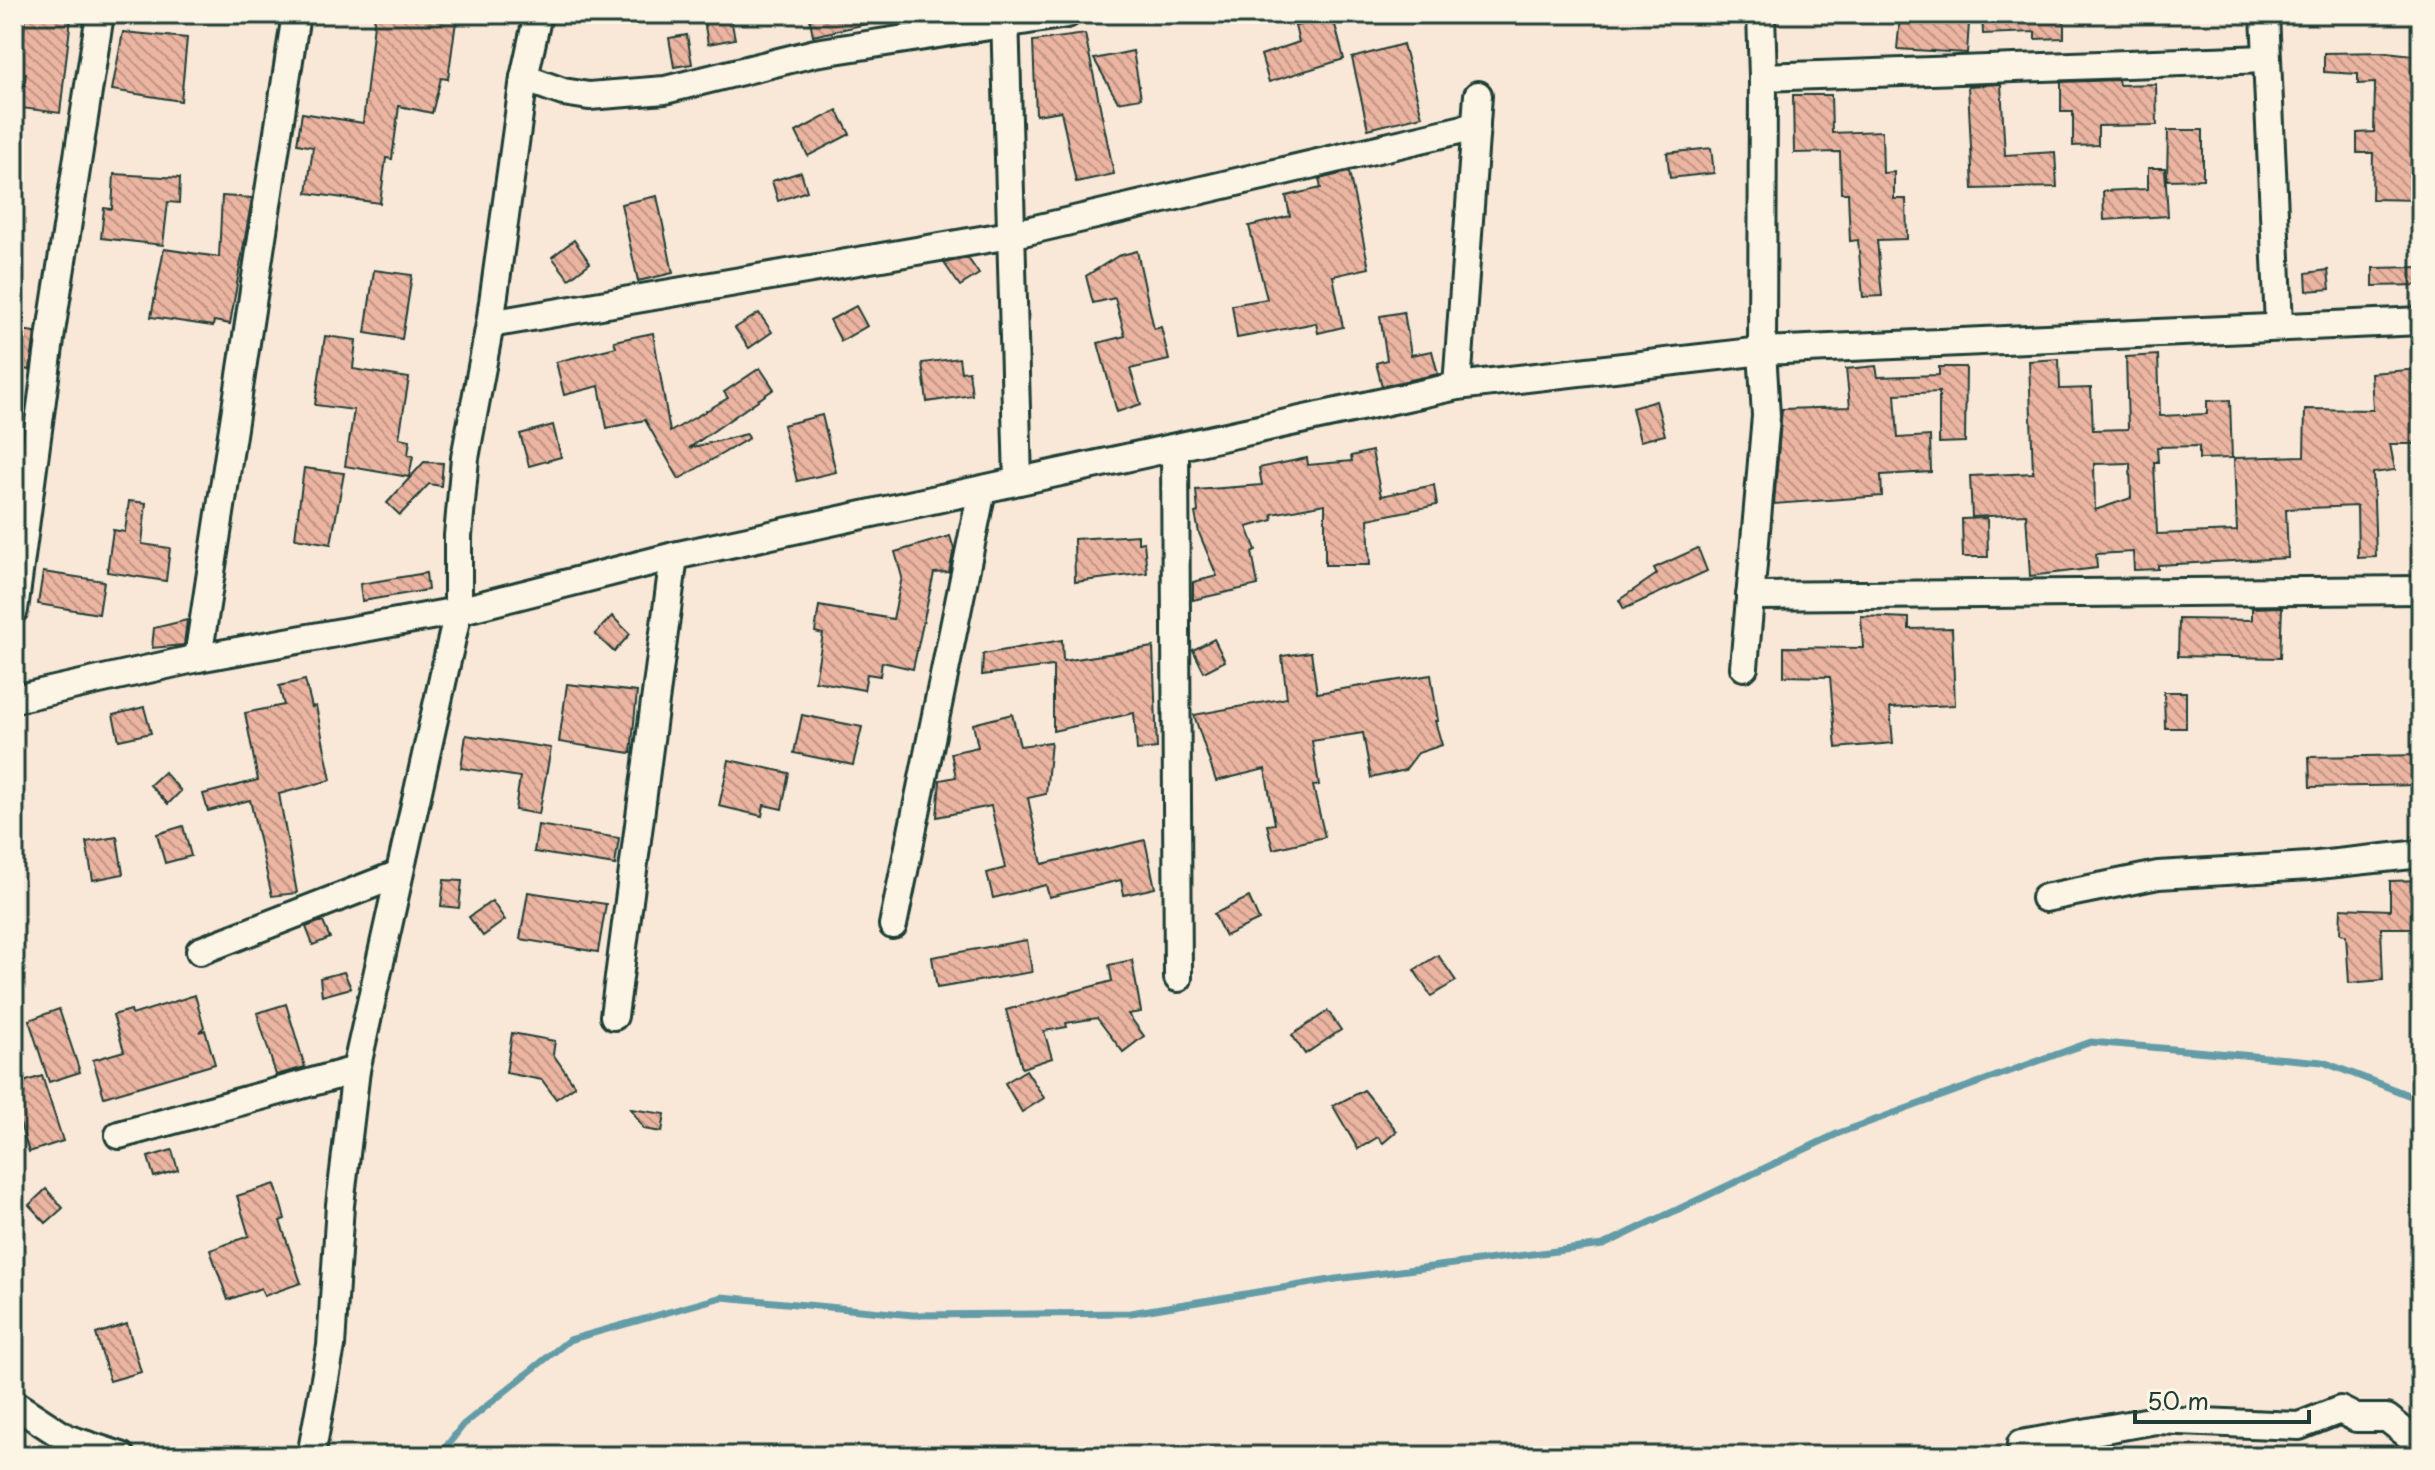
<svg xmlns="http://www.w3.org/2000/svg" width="2435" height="1470" font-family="'Playpen Sans',sans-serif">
<defs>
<pattern id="building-back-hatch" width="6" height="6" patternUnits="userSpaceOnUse" patternTransform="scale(2)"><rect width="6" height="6" fill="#ecb5a2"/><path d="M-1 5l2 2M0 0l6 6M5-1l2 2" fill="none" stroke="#bf9485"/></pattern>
</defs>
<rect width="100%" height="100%" fill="#f9e8d8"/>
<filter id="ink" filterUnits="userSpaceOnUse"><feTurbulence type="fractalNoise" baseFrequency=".0125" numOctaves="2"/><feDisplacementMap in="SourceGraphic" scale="16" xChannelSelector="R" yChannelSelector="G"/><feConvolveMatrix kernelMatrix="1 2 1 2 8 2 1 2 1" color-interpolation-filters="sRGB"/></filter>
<g filter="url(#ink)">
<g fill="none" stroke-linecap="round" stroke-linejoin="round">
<polyline stroke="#649ca7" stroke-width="7" points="439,1456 463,1425 569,1340 722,1297 913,1315 1131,1313 1336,1279 1603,1245 1839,1133 2091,1042 2323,1062 2421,1100"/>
</g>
<g fill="url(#building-back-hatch)" stroke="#1f3d34" stroke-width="2" fill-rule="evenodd">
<polygon points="26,14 71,18 60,113 21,108 26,73 18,72"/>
<polygon points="375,14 457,14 448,79 441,78 432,113 399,106 392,159 386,158 380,203 307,193 313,147 297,144 302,113 363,123"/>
<polygon points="703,14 730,14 735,39 708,44"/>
<polygon points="809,14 874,14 875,22 813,36"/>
<polygon points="1982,14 2064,14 2064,38 2035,39 2035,32 1983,34"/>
<polygon points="1900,18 1969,23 1967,53 1897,49"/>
<polygon points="1321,20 1322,24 1334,21 1344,59 1269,82 1261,55 1299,42 1295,26"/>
<polygon points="123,32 187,38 181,101 112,90"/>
<polygon points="1085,34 1114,174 1076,182 1061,111 1036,115 1033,41"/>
<polygon points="687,35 692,64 674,67 669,38"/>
<polygon points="1403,44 1422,116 1368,129 1352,58"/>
<polygon points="1133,51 1141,98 1118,102 1094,59"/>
<polygon points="2386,52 2421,56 2416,131 2421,131 2421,200 2372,199 2373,153 2357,153 2357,133 2374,132 2375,83 2358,84 2358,74 2324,72 2324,53"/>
<polygon points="2118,80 2119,85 2156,84 2157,125 2098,126 2098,145 2073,146 2073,112 2061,112 2061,82"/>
<polygon points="2001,84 2005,155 2055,152 2057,187 1973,189 1968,86"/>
<polygon points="1793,95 1831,95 1832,133 1882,131 1883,173 1894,172 1894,199 1906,199 1907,239 1877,240 1882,296 1863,297 1858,240 1850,241 1848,193 1841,193 1840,152 1794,153"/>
<polygon points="837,110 850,134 808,156 796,132"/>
<polygon points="2168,130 2203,130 2203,179 2167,180"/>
<polygon points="1711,148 1714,173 1670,178 1667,153"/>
<polygon points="2148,168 2165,168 2168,216 2104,220 2103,191 2148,189"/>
<polygon points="801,172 807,191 778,201 772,181"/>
<polygon points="1349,172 1369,268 1333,276 1343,327 1318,333 1316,323 1237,338 1232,305 1267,299 1249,226 1290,216 1286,196 1321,188 1319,179"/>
<polygon points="114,174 180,178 179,203 168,202 163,245 101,238 104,208 112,209"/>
<polygon points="222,196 252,198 230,324 214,321 213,326 151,317 164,249 219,257"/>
<polygon points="657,196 673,273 638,281 621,204"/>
<polygon points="574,240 590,263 569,279 552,257"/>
<polygon points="1137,251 1154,329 1161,327 1169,360 1130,369 1141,404 1117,412 1098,343 1125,336 1115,298 1093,303 1086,276 1118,256"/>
<polygon points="968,258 979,274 960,286 944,263"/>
<polygon points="2421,267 2421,285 2373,286 2373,268"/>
<polygon points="374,270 412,275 402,339 365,333"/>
<polygon points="2328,270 2330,289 2307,291 2306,273"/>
<polygon points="856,306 867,326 841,341 830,320"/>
<polygon points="1404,312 1411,355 1432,351 1438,374 1382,386 1376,363 1387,360 1380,316"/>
<polygon points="759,313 772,332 749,348 735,328"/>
<polygon points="14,329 35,332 30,370 14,368"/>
<polygon points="653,333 670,432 728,398 724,392 760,368 774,389 689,448 747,434 749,438 679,479 645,420 607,428 599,386 564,395 556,362 616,347 614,341"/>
<polygon points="325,336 356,340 353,369 409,378 399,438 410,440 408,455 413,456 409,477 345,466 354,410 315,405"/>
<path d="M2158,355L2160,416L2207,414V401L2230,400L2232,458L2199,459V446L2157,447L2158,462H2154L2157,534L2237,531L2234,458L2304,456L2305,409L2373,410L2371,373L2420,369L2421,444H2390L2395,470L2373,473L2376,557L2358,558L2357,506L2286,509L2288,558L2158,565V569L2134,570L2133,552L2096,554L2097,568L2030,576L2026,514L1972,517L1970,476L2033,473L2029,361L2059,359L2060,389L2091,388L2093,430L2128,429L2126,357ZM2130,463L2131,498L2095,510L2094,464Z"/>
<polygon points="959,358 961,372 969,371 972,395 927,402 922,363"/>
<polygon points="1876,366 1878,377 1939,375 1939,367 1966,367 1965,442 1939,443 1939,392 1895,394 1898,438 1930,436 1931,472 1881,475 1882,496 1774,504 1782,409 1850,407 1846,369"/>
<polygon points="1656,401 1665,435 1640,441 1632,408"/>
<polygon points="822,415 836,472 797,481 783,425"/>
<polygon points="553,425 561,457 529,466 520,434"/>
<polygon points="1372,451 1381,496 1434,485 1437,505 1368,519 1370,565 1325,565 1325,504 1272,514 1273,520 1247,527 1256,550 1252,552 1258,585 1193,600 1193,582 1217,576 1199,533 1195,513 1198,512 1196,490 1262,485 1259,468 1307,458 1308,465 1352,461 1351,456"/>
<polygon points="424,462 443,463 441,486 429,484 400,515 387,503"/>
<polygon points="304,468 344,473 331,544 295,538"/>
<polygon points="129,501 146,503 142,544 170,548 166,581 107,572 113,530 125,532"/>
<polygon points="1987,518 1988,557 1963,557 1962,519"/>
<polygon points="1138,535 1138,543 1144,542 1147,573 1075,582 1074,539"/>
<polygon points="950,536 954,549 949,572 934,573 913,669 882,662 880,676 867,674 864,690 815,681 823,634 815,632 819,606 893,619 902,577 895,552"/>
<polygon points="1698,548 1707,571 1624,609 1619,600 1657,574 1654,568"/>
<polygon points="43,572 104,581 99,614 38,604"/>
<polygon points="426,573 428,590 362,601 360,584"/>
<polygon points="2282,607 2280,658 2178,656 2179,619 2252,620 2252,608"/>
<polygon points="612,616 630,634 614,652 595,634"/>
<polygon points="1861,616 1909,618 1909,629 1952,628 1955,705 1890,708 1893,743 1836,748 1830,677 1784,676 1784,647 1863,648"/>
<polygon points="187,620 184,645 152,648 154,628"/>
<polygon points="1214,639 1225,661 1204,672 1193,650"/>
<polygon points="1062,640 1063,661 1153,647 1157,748 1137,750 1134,713 1053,731 1053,666 982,675 983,654"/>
<polygon points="1311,652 1317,693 1431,675 1438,721 1435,721 1442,745 1418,753 1405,770 1371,778 1363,733 1312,741 1319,785 1313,786 1325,837 1273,849 1267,825 1275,824 1265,769 1216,781 1194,715 1287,698 1282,656"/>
<polygon points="305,680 312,707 316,706 331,780 279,794 297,893 272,896 250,800 208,811 203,794 258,780 245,713 284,705 279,686"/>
<polygon points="567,684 637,692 631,753 559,742"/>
<polygon points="2164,692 2186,692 2186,728 2165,728"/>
<polygon points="144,707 151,733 119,740 113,715"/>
<polygon points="1012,714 1020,746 1051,742 1046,794 1028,798 1042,864 1145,840 1155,888 1124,895 1121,880 1049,897 1046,885 993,898 987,873 1005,868 991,806 937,817 940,780 956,777 951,753 978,747 973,724"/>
<polygon points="802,715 862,727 853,765 794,753"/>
<polygon points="466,735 551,748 539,814 515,810 520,777 461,768"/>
<polygon points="2421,755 2421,785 2310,787 2309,757"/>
<polygon points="729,760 789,773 782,809 764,805 762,816 719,806"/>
<polygon points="164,772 181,791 168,804 150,785"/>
<polygon points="538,825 619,838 615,865 534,852"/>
<polygon points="183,826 191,856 165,863 157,834"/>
<polygon points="117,837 123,874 93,880 86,842"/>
<polygon points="444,880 462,881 459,908 441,906"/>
<polygon points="2421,880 2421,928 2381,928 2383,980 2349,983 2346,935 2340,934 2341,908 2390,910 2390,881"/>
<polygon points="528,892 606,904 598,952 520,939"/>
<polygon points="1249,897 1259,920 1225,936 1214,914"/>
<polygon points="492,901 505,920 483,936 469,917"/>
<polygon points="319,922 323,922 330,938 313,945 306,927"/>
<polygon points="1027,940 1032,972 937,988 932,957"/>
<polygon points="1438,955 1456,981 1431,996 1414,970"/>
<polygon points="1132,960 1141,1012 1128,1014 1144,1036 1123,1052 1097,1018 1066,1023 1067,1027 1044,1031 1052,1058 1022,1068 1006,1010 1112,981 1109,965"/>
<polygon points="344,972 351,988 322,996 320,978"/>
<polygon points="195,995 204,1027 199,1032 205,1030 215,1064 104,1097 93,1060 124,1051 113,1015 131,1010 132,1015"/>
<polygon points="286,1004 305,1067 276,1075 257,1013"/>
<polygon points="59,1009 80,1072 49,1082 29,1020"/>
<polygon points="1328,1011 1341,1030 1305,1054 1292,1035"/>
<polygon points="512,1033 555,1041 553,1054 575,1086 556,1099 542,1080 506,1073"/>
<polygon points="1026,1070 1044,1098 1022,1112 1005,1083"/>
<polygon points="42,1076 63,1141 29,1152 14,1105 14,1085"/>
<polygon points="1364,1090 1397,1131 1383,1143 1378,1137 1358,1149 1333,1106"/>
<polygon points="631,1109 665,1114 662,1132 644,1129"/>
<polygon points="172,1150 178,1170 154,1177 148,1157"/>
<polygon points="275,1184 285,1219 280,1221 301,1283 264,1296 261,1288 228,1300 210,1250 249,1236 237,1196"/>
<polygon points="46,1189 63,1208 46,1223 29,1205"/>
<polygon points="127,1324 141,1372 110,1381 96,1334"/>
</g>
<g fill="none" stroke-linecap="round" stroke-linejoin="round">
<defs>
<g id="street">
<polyline points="1005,14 1018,481"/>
<polyline points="1761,14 1763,77 2266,59"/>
<polyline points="2265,14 2279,325"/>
<polyline points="524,78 563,92 589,96 665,90 815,53 1067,14"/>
<polyline points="490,324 1010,235 1476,126"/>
<polyline points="1457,386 1478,95"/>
<polyline points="1175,449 1178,978"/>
<polyline points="1750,596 2421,590"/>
<polyline points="14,610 51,332 100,14"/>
<polyline points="198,658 296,14"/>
<polyline points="1744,667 1766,416 1762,351 1763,77"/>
<polyline points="14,699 198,658 458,611 674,556 1457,386 1762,351 2421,321"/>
<polyline points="2045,898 2158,875 2309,866 2421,854"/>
<polyline points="893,925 982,490"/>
<polyline points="200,951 399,874"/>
<polyline points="614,1016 674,556"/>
<polyline points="119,1135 356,1070"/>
<polyline points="14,1404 66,1438 121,1456"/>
<polyline points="2021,1444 2156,1420 2299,1426 2340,1410 2356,1418 2387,1418 2417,1442 2421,1441"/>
<polyline points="311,1456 331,1346 340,1205 356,1070 458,611 458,536 465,458 490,324 524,78 538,14"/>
</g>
</defs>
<use href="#street" stroke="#1f3d34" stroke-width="32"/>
<use href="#street" stroke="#fcf5e5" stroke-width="26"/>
</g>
</g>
<rect width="2435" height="1470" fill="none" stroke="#fcf5e5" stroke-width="48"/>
<rect x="24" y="24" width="2387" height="1422" fill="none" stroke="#1f3d34" stroke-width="3" filter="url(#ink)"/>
<path d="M2135 1410v12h174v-12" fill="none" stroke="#1f3d34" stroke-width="4"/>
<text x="2147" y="1410" font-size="24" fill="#1f3d34" stroke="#fcf5e5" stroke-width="6" paint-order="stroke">50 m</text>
</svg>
